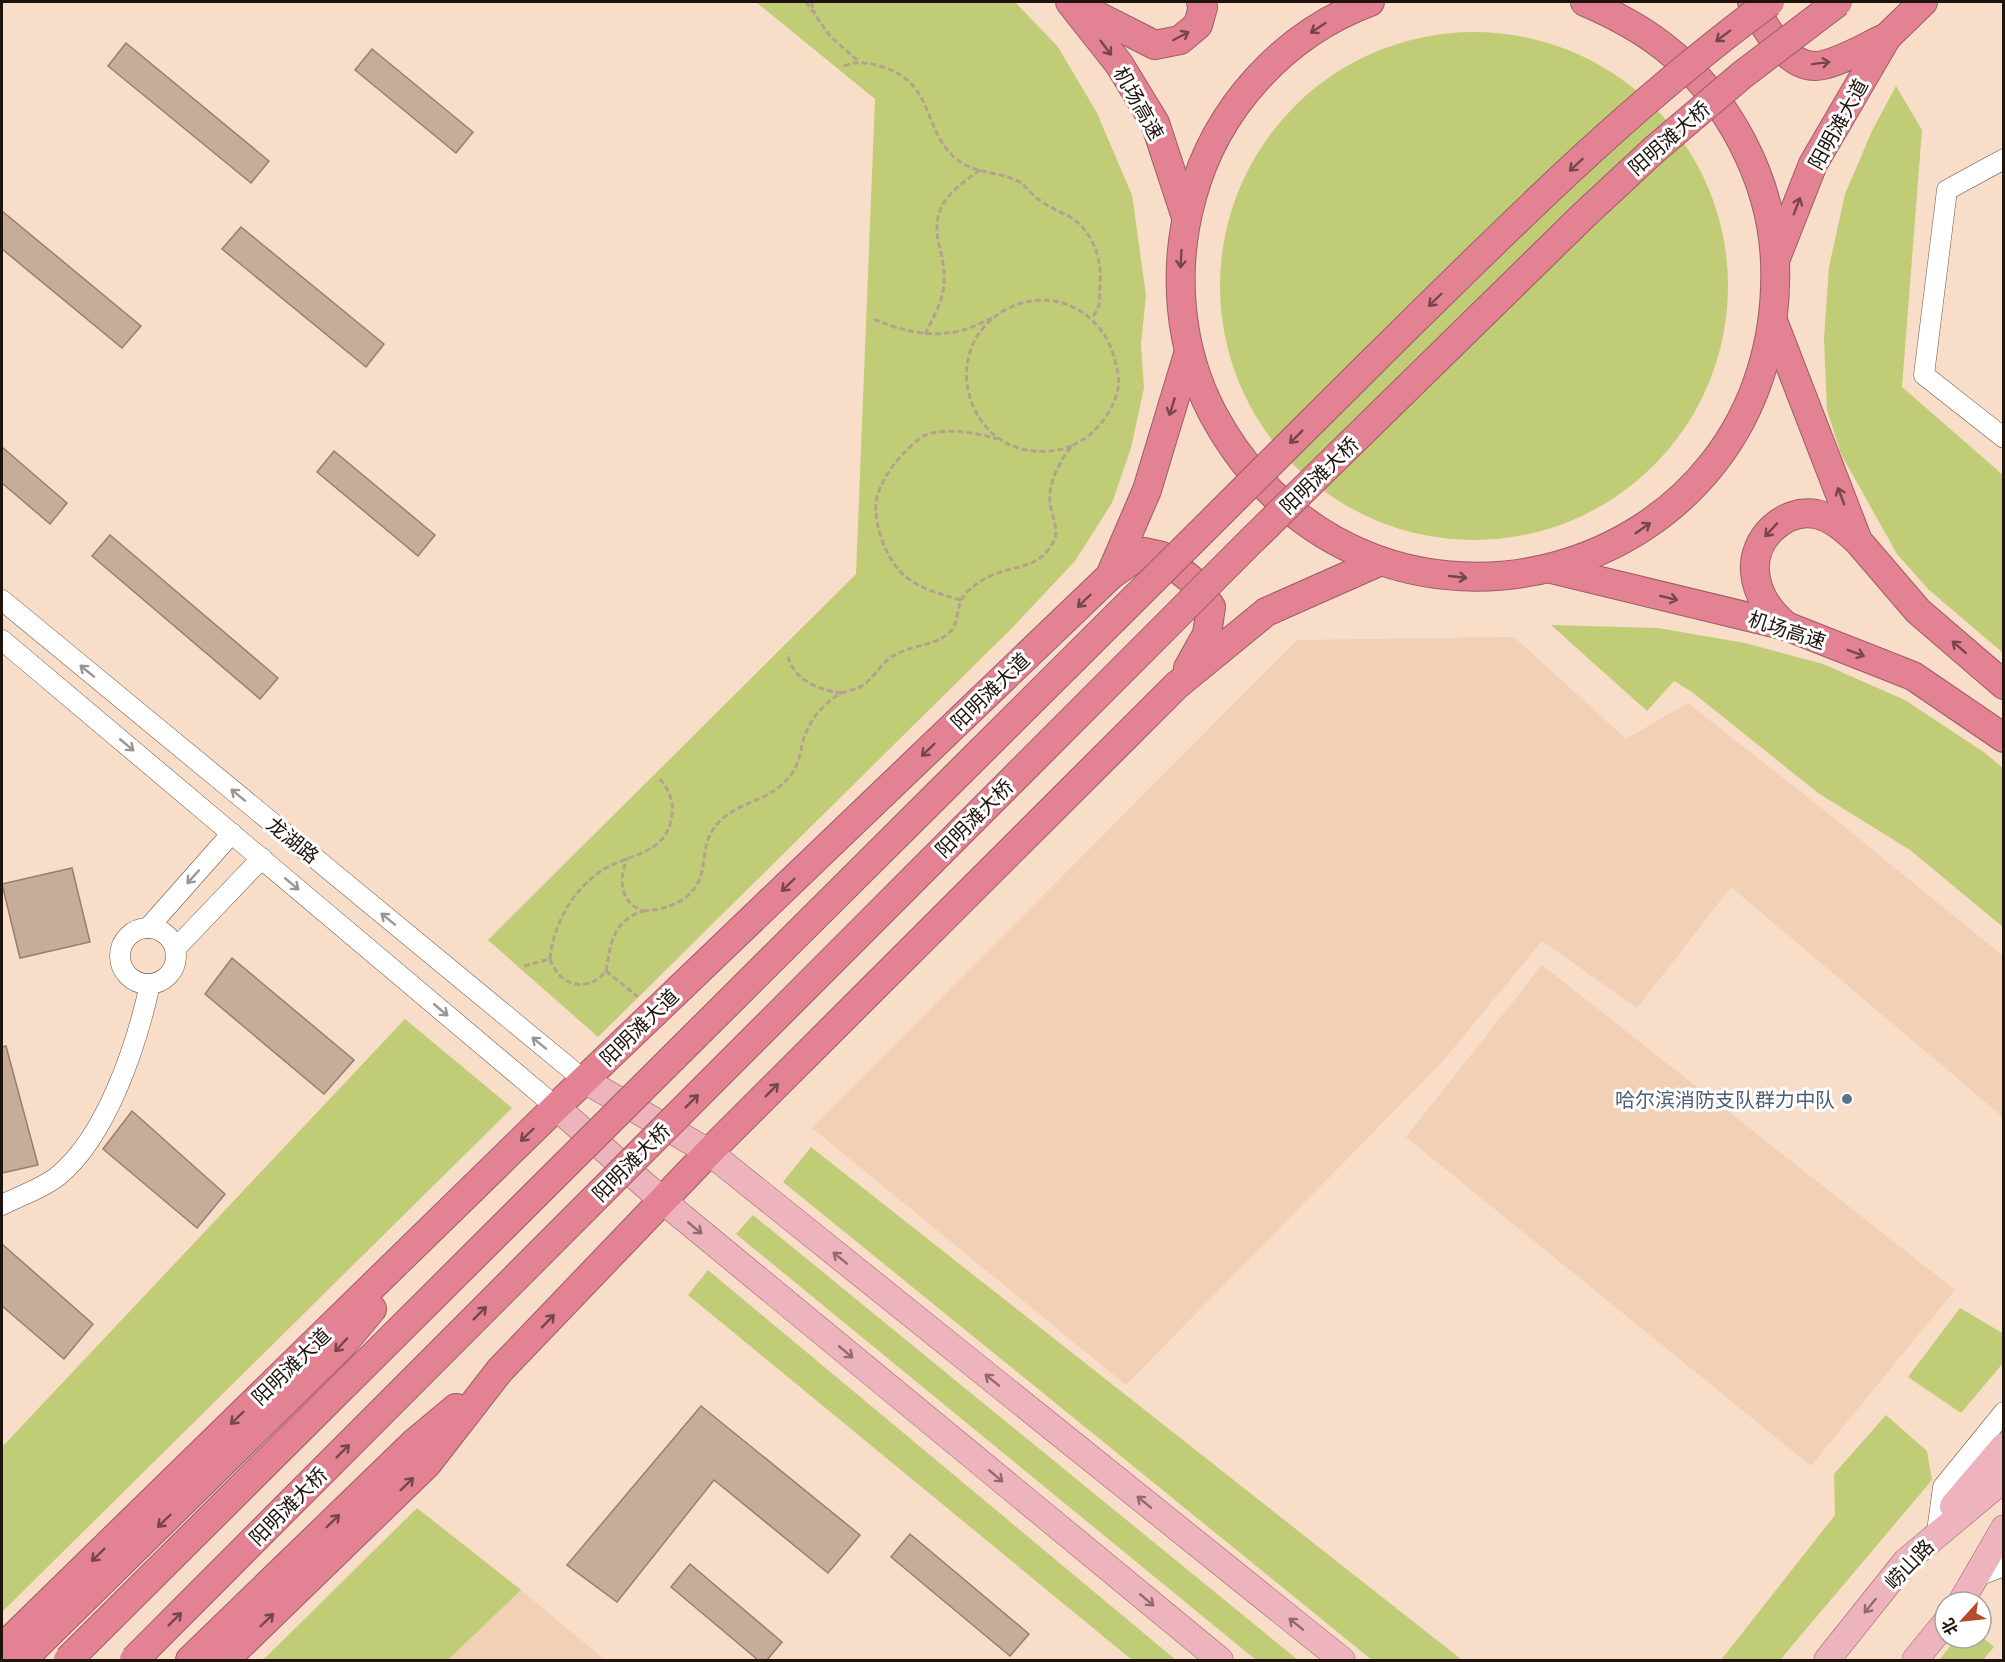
<svg xmlns="http://www.w3.org/2000/svg" width="2005" height="1662" font-family="'Open Sans','Noto Sans SC',sans-serif">
<rect width="100%" height="100%" fill="#f8ddc8"/>
<g fill="#f1d0b6">
<polygon points="1514,637 1626,739 1688,703 1830,815 2003,956 2003,1117 1731,887 1637,1008 1542,941 1443,1061 1126,1385 812,1128 1297,640"/>
<polygon points="1542,965 1955,1290 1811,1466 1406,1137"/>
<polygon points="521,1590 605,1660 448,1660"/>
</g>
<g fill="#c1cd76">
<polygon points="756,2 1015,2 1058,47 1097,113 1132,195 1146,295 1141,345 1144,388 1131,448 1112,503 1075,561 1014,626 598,1037 488,940 856,574 875,99"/>
<circle cx="1474" cy="286" r="254"/>
<polygon points="1896,86 1922,130 1902,387 2003,475 2003,653 1928,589 1897,554 1841,454 1827,410 1824,338 1829,267 1845,194 1872,131"/>
<polygon points="1551,625 1658,628 1745,643 1823,664 1905,700 1985,753 2003,768 2003,927 1910,850 1818,793 1692,692 1674,681 1647,711"/>
<polygon points="405,1019 512,1108 2,1612 2,1447"/>
<polygon points="811,1147 1462,1660 1372,1660 783,1182"/>
<polygon points="753,1215 1298,1660 1256,1660 736,1234"/>
<polygon points="708,1270 1176,1660 1132,1660 688,1295"/>
<polygon points="1960,1308 2004,1334 2003,1363 1961,1413 1908,1377"/>
<polygon points="1886,1415 1927,1451 1932,1480 1780,1660 1721,1660 1835,1515 1834,1474"/>
<polygon points="417,1508 521,1590 448,1660 263,1660"/>
<polygon points="1981,1636 1994,1647 1983,1660 1939,1660 1957,1638 1981,1638"/>
</g>
<g fill="#c7ac9a" stroke="#987e6d" stroke-width="1.5">
<polygon points="126,43 269,161 251,183 108,66"/>
<polygon points="372,49 473,132 456,153 355,70"/>
<polygon points="2,211 141,326 122,348 2,249"/>
<polygon points="241,227 384,344 366,367 222,249"/>
<polygon points="2,447 67,503 50,524 2,483"/>
<polygon points="334,451 435,535 418,556 317,472"/>
<polygon points="110,535 278,678 260,699 92,556"/>
<polygon points="72,868 90,942 20,958 2,884"/>
<polygon points="232,958 354,1060 324,1094 205,994"/>
<polygon points="6,1046 38,1165 2,1173 2,1047"/>
<polygon points="132,1111 225,1194 197,1228 103,1149"/>
<polygon points="2,1244 93,1324 64,1359 2,1306"/>
<polygon points="701,1406 860,1535 828,1573 714,1480 617,1602 567,1565"/>
<polygon points="910,1534 1029,1634 1010,1656 891,1557"/>
<polygon points="690,1564 782,1642 767,1660 758,1660 671,1587"/>
</g>
<g fill="none" stroke-linecap="round" stroke-linejoin="round">
<defs>
<g id="minor">
<polyline points="2004,159 1947,190 1924,375 2004,438"/>
<polyline points="2,600 584,1080"/>
<polyline points="2,640 556,1107"/>
<circle cx="148" cy="956" r="28"/>
<polyline points="148,928 232,833"/>
<polyline points="175,949 262,858"/>
<path d="M2,1205C21,1195 42,1189 58,1176C107,1136 137,1044 150,984"/>
<polyline points="1938,1524 1943,1487 2004,1412"/>
<polyline points="1986,1573 2004,1566"/>
</g>
<g id="major">
<polyline points="584,1080 709,1152 1342,1660"/>
<polyline points="556,1107 663,1201 1220,1660"/>
<polyline points="1953,1506 2004,1446"/>
<polyline points="1961,1602 2004,1528"/>
<polyline points="1827,1660 1906,1561 2004,1479"/>
<polyline points="1915,1660 1945,1623"/>
</g>
<g id="highway">
<polyline points="1070,2 1119,64 1155,123 1186,217"/>
<path d="M1370,2C1284,34 1216,108 1192,197C1172,268 1178,348 1213,414C1367,699 1787,585 1775,262C1772,180 1728,97 1664,47C1640,28 1613,14 1585,2"/>
<path d="M1752,2C1764,27 1789,73 1823,65C1845,60 1867,46 1887,37"/>
<polyline points="1078,6 1155,45 1180,40 1198,25 1203,7 1201,2"/>
<polyline points="1776,258 1813,164 1887,37 1923,2"/>
<polyline points="1773,321 1858,541 1918,611 2004,685"/>
<polyline points="1551,569 1786,626 1913,676 2004,738"/>
<polyline points="1111,575 1144,552 1162,556 1194,582 1211,607 1207,634 1188,668"/>
<path d="M1786,626C1769,611 1757,595 1755,572C1752,539 1784,508 1816,514C1833,518 1846,530 1858,541"/>
<polyline points="2,1648 556,1107 1110,576 1147,490 1189,351"/>
<polyline points="22,1660 343,1344 372,1309"/>
<polyline points="190,1660 414,1443 456,1408"/>
<polyline points="225,1660 427,1464 500,1370 709,1152 1177,685 1266,612 1381,561"/>
</g>
</defs>
<use href="#minor" stroke="#6d5745" stroke-width="21"/>
<use href="#major" stroke="#9d5c64" stroke-width="27"/>
<use href="#highway" stroke="#9d5c64" stroke-width="30"/>
<g stroke="#b6a090" stroke-width="3" stroke-dasharray="6 3" stroke-linecap="butt">
<polyline points="806,2 830,36 858,61"/>
<polyline points="811,2 815,13"/>
<path d="M844,66C858,61 865,62 879,66C935,81 921,126 954,157C972,174 997,171 1018,181C1026,186 1031,194 1038,199C1048,207 1059,211 1070,217C1093,231 1102,259 1100,284C1099,300 1102,305 1092,318"/>
<path d="M874,319C903,332 936,339 967,329C976,326 984,321 993,318"/>
<path d="M925,334C932,320 940,307 943,291C946,275 943,260 939,245C930,206 951,191 980,170"/>
<path d="M961,600C941,594 923,590 906,577C887,562 871,521 877,497C882,480 891,467 903,454C910,447 919,437 928,434C950,428 977,433 997,439"/>
<path d="M841,693C846,691 853,690 858,688C874,681 880,662 895,655C912,645 934,646 949,633C959,624 956,610 962,599C965,592 975,585 981,581C1008,563 1036,574 1054,541C1060,530 1050,512 1050,501C1049,493 1051,486 1053,479C1057,468 1064,455 1071,447C1075,443 1082,441 1087,437C1102,425 1114,408 1118,389C1120,379 1117,367 1114,357C1102,312 1054,287 1011,307C926,346 972,480 1072,446"/>
<path d="M643,911C667,910 694,900 701,875C707,852 702,839 721,820C742,800 769,802 790,776C799,765 800,752 804,738C810,719 824,703 841,693C816,689 793,680 787,653"/>
<path d="M550,959C553,926 571,893 598,873C626,852 667,858 672,814C674,800 668,788 658,777"/>
<path d="M524,966L550,959C559,986 587,994 606,971L638,997"/>
<path d="M606,971C611,943 612,922 643,911C619,902 619,879 627,858"/>
</g>
<use href="#minor" stroke="#fff" stroke-width="20"/>
<use href="#major" stroke="#eeb4be" stroke-width="26"/>
<use href="#highway" stroke="#e28293" stroke-width="28"/>
<defs>
<g id="highway-bridge">
<path d="M68,1660L1374,360C1501,235 1626,108 1770,2"/>
<polyline points="134,1660 1251,541 1584,215 1655,149 1742,75 1838,2"/>
</g>
</defs>
<use href="#highway-bridge" stroke="#9d5c64" stroke-width="30" stroke-linecap="butt"/>
<use href="#highway-bridge" stroke="#e28293" stroke-width="28"/>
</g>
<defs><path id="oneway-shaft" d="M-6 0H5M1.5-3L5.5 0L1.5 3" fill="none" stroke-width="1.6" stroke-linecap="round" stroke-linejoin="round" transform="scale(1.5)"/></defs>
<g stroke="#764649">
<use href="#oneway-shaft" transform="translate(1318 28) rotate(147)"/>
<use href="#oneway-shaft" transform="translate(1181 36) rotate(-28)"/>
<use href="#oneway-shaft" transform="translate(1723 36) rotate(143)"/>
<use href="#oneway-shaft" transform="translate(1106 48) rotate(53)"/>
<use href="#oneway-shaft" transform="translate(1821 63) rotate(-7)"/>
<use href="#oneway-shaft" transform="translate(1576 165) rotate(137)"/>
<use href="#oneway-shaft" transform="translate(1797 206) rotate(-69)"/>
<use href="#oneway-shaft" transform="translate(1181 259) rotate(93)"/>
<use href="#oneway-shaft" transform="translate(1435 300) rotate(136)"/>
<use href="#oneway-shaft" transform="translate(1172 407) rotate(107)"/>
<use href="#oneway-shaft" transform="translate(1296 437) rotate(135)"/>
<use href="#oneway-shaft" transform="translate(1841 496) rotate(-111)"/>
<use href="#oneway-shaft" transform="translate(1643 528) rotate(-35)"/>
<use href="#oneway-shaft" transform="translate(1771 530) rotate(133)"/>
<use href="#oneway-shaft" transform="translate(1458 577) rotate(6)"/>
<use href="#oneway-shaft" transform="translate(1669 598) rotate(14)"/>
<use href="#oneway-shaft" transform="translate(1084 601) rotate(136)"/>
<use href="#oneway-shaft" transform="translate(1959 647) rotate(-139)"/>
<use href="#oneway-shaft" transform="translate(1856 653) rotate(21)"/>
<use href="#oneway-shaft" transform="translate(928 750) rotate(136)"/>
<use href="#oneway-shaft" transform="translate(788 885) rotate(136)"/>
<use href="#oneway-shaft" transform="translate(772 1090) rotate(-45)"/>
<use href="#oneway-shaft" transform="translate(692 1101) rotate(-45)"/>
<use href="#oneway-shaft" transform="translate(527 1135) rotate(136)"/>
<use href="#oneway-shaft" transform="translate(480 1313) rotate(-45)"/>
<use href="#oneway-shaft" transform="translate(548 1321) rotate(-46)"/>
<use href="#oneway-shaft" transform="translate(341 1345) rotate(133)"/>
<use href="#oneway-shaft" transform="translate(237 1418) rotate(136)"/>
<use href="#oneway-shaft" transform="translate(343 1451) rotate(-45)"/>
<use href="#oneway-shaft" transform="translate(407 1484) rotate(-44)"/>
<use href="#oneway-shaft" transform="translate(164 1521) rotate(136)"/>
<use href="#oneway-shaft" transform="translate(333 1521) rotate(-44)"/>
<use href="#oneway-shaft" transform="translate(98 1555) rotate(136)"/>
<use href="#oneway-shaft" transform="translate(175 1619) rotate(-45)"/>
<use href="#oneway-shaft" transform="translate(267 1620) rotate(-44)"/>
</g>
<g stroke="#9a9592">
<use href="#oneway-shaft" transform="translate(87 671) rotate(-141)"/>
<use href="#oneway-shaft" transform="translate(127 745) rotate(40)"/>
<use href="#oneway-shaft" transform="translate(238 795) rotate(-141)"/>
<use href="#oneway-shaft" transform="translate(193 877) rotate(132)"/>
<use href="#oneway-shaft" transform="translate(292 884) rotate(40)"/>
<use href="#oneway-shaft" transform="translate(388 919) rotate(-141)"/>
<use href="#oneway-shaft" transform="translate(441 1010) rotate(40)"/>
<use href="#oneway-shaft" transform="translate(539 1043) rotate(-141)"/>
</g>
<g stroke="#906c6e">
<use href="#oneway-shaft" transform="translate(695 1228) rotate(40)"/>
<use href="#oneway-shaft" transform="translate(840 1258) rotate(-141)"/>
<use href="#oneway-shaft" transform="translate(846 1352) rotate(40)"/>
<use href="#oneway-shaft" transform="translate(992 1380) rotate(-141)"/>
<use href="#oneway-shaft" transform="translate(996 1476) rotate(40)"/>
<use href="#oneway-shaft" transform="translate(1144 1502) rotate(-141)"/>
<use href="#oneway-shaft" transform="translate(1147 1600) rotate(40)"/>
<use href="#oneway-shaft" transform="translate(1870 1606) rotate(129)"/>
<use href="#oneway-shaft" transform="translate(1296 1624) rotate(-141)"/>
</g>
<circle fill="#5c6f8a" stroke="#fff" stroke-width="2" cx="1847" cy="1099" r="6"/>
<g text-anchor="middle" dominant-baseline="central" stroke-width="6" stroke-linejoin="round" paint-order="stroke">
<g font-size="20" fill="#1e140d" stroke="#fff">
<text transform="translate(1139 103) rotate(61)">机场高速</text>
<text transform="translate(1838 124) rotate(-61)">阳明滩大道</text>
<text transform="translate(1669 138) rotate(-41)">阳明滩大桥</text>
<text transform="translate(1319 475) rotate(-44)">阳明滩大桥</text>
<text transform="translate(1787 630) rotate(18)">机场高速</text>
<text transform="translate(990 691) rotate(-44)">阳明滩大道</text>
<text transform="translate(974 818) rotate(-45)">阳明滩大桥</text>
<text transform="translate(293 840) rotate(39)">龙湖路</text>
<text transform="translate(639 1027) rotate(-44)">阳明滩大道</text>
<text transform="translate(631 1162) rotate(-45)">阳明滩大桥</text>
<text transform="translate(291 1366) rotate(-44)">阳明滩大道</text>
<text transform="translate(288 1506) rotate(-45)">阳明滩大桥</text>
<text transform="translate(1909 1564) rotate(-46)">崂山路</text>
</g>
<g font-size="20" fill="#4e5e75" stroke="#fff" text-anchor="end">
<text x="1835" y="1099">哈尔滨消防支队群力中队</text>
</g>
</g>
<rect width="2005" height="1662" fill="none" stroke="#1e140d" stroke-width="6"/>
<g transform="translate(1963 1620) rotate(243)"><circle r="28" fill="#ffffff" stroke="#a5a19e" stroke-width="1.5"/>
<path d="M0-4.5L10 22L0 15L-10 22Z" fill="#b54d2a"/>
<text y="-9" font-size="16" font-weight="bold" text-anchor="middle" fill="#1e140d">北</text>
</g>
</svg>
